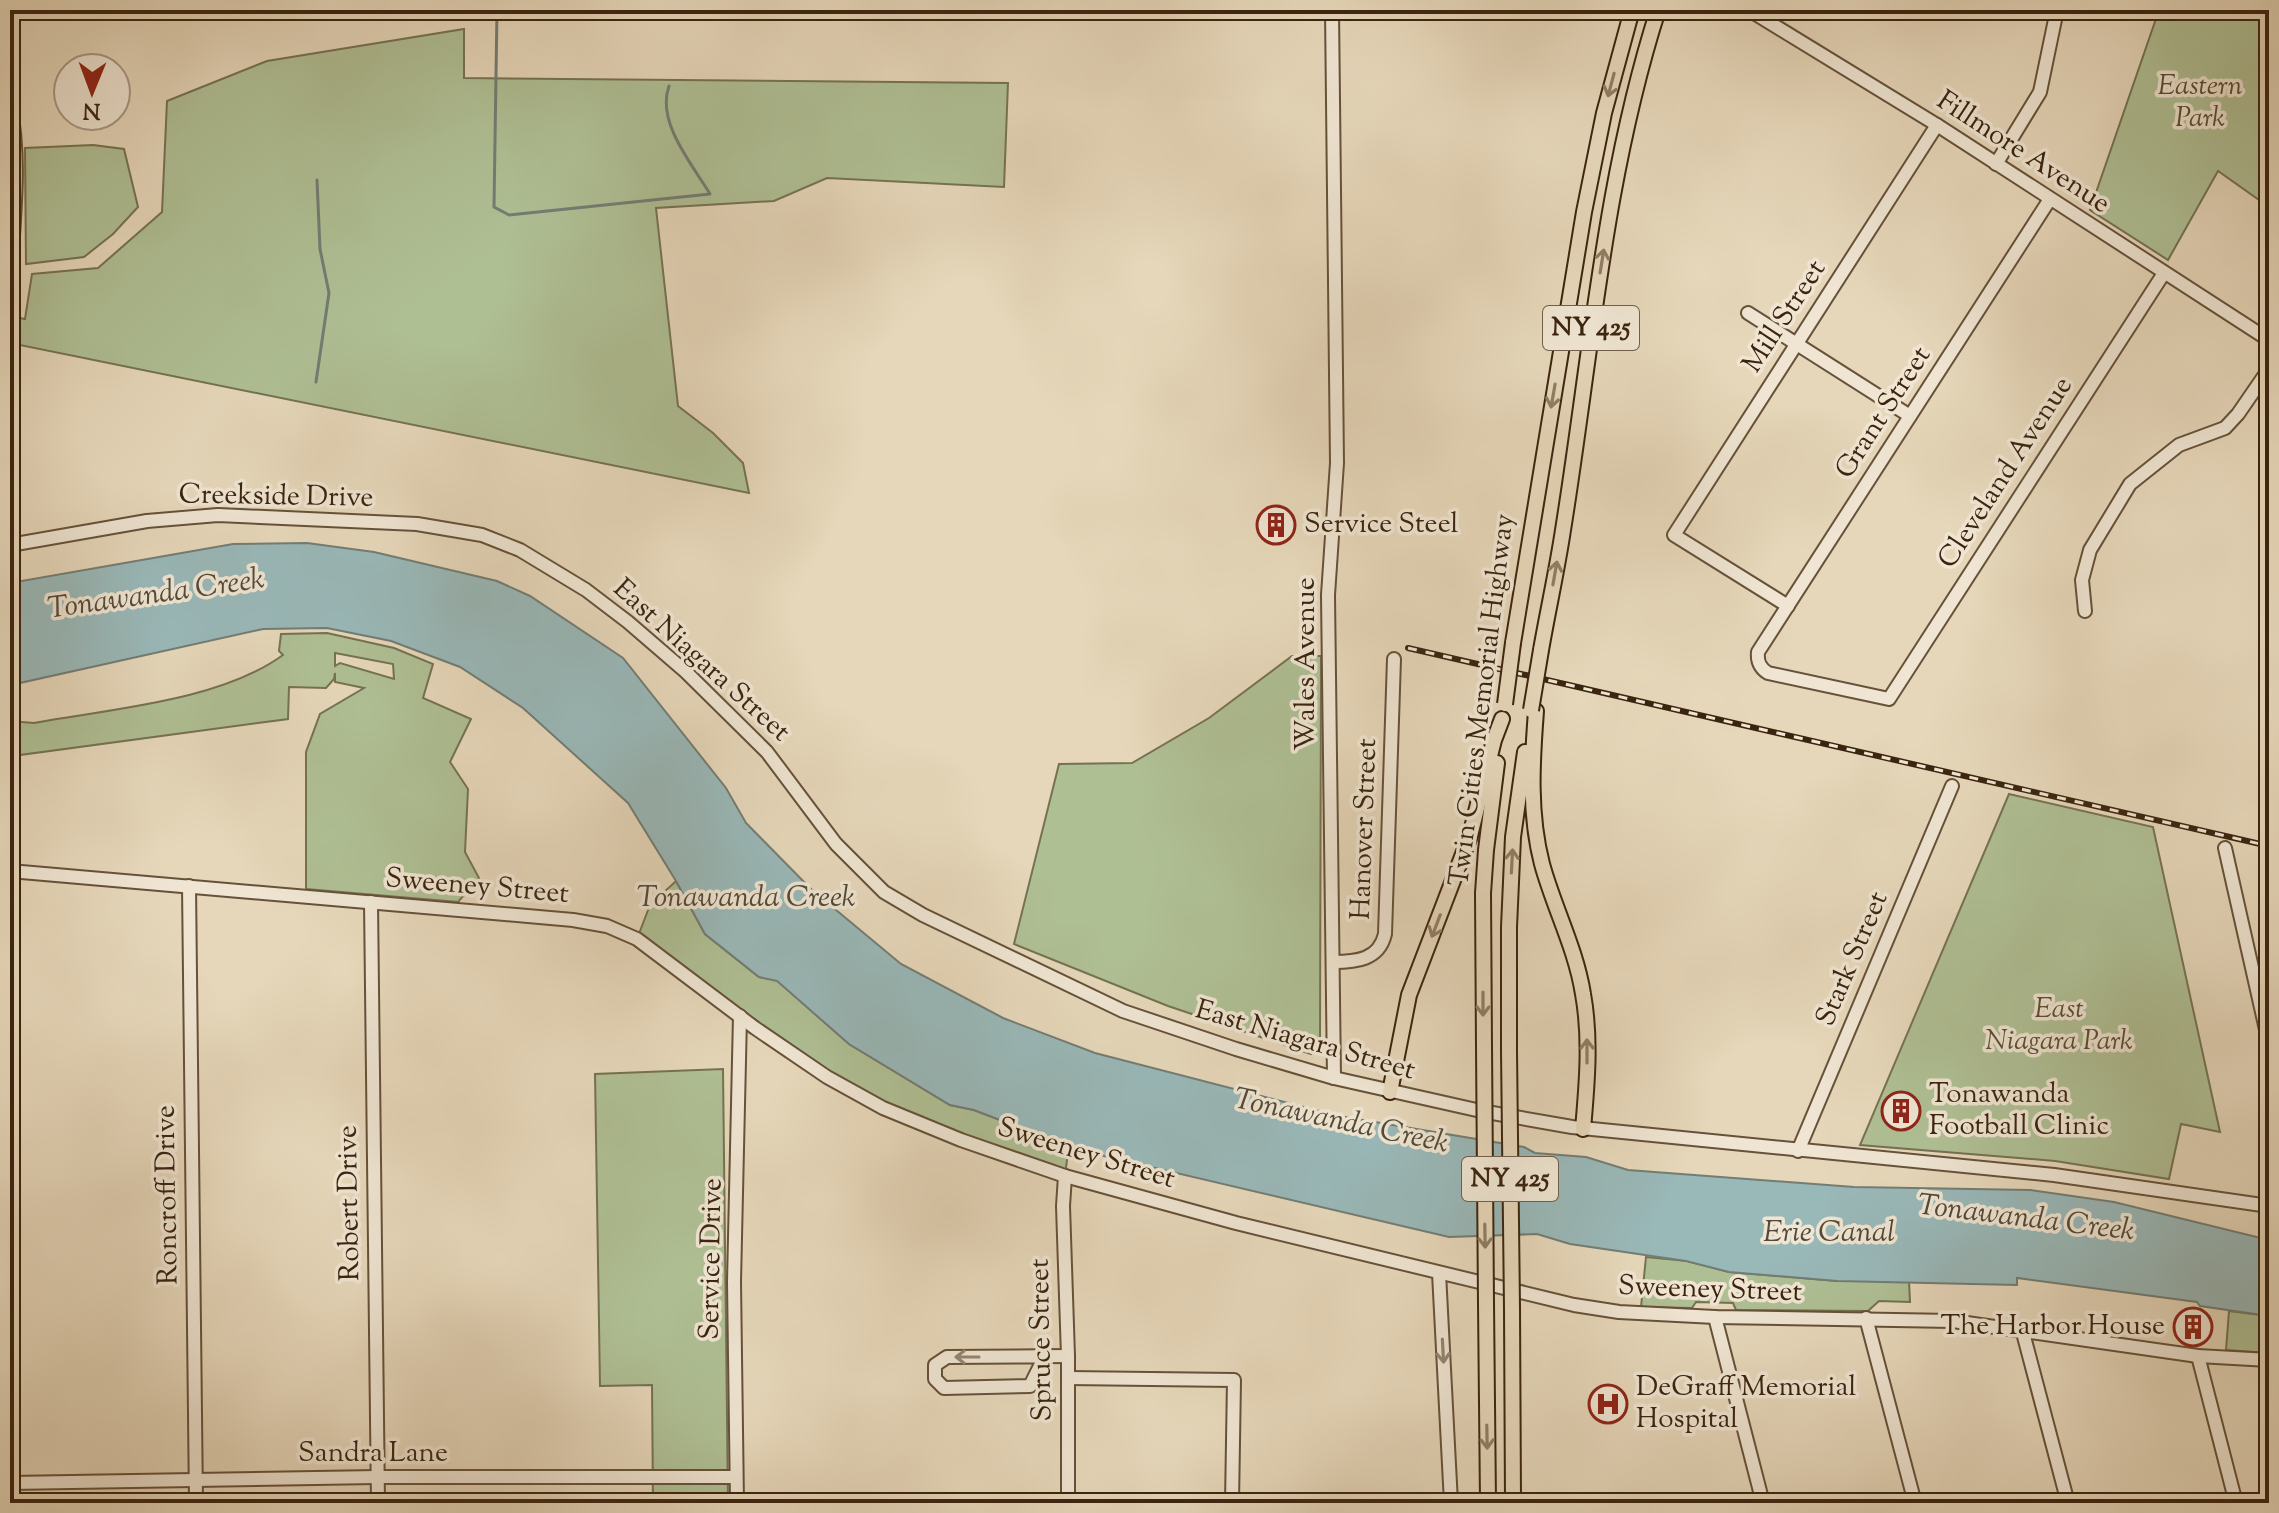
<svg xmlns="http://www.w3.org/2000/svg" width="2279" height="1513" font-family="'Sorts Mill Goudy',serif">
<rect width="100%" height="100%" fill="#e6d7ba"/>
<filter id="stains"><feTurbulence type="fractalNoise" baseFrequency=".0025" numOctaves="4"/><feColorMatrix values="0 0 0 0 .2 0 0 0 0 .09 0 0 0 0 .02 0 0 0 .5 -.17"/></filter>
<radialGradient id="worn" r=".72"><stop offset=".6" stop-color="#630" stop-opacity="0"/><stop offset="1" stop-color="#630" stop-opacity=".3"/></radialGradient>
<g fill="#afbf94" stroke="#757252" stroke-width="2" fill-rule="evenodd">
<polygon points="2159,10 2269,10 2269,207 2218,171 2168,260 2090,210"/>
<polygon points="464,29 464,78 1008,83 1004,187 827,178 774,201 656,208 678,406 713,433 743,463 749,493 10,343 10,316 25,319 32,274 98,268 162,212 167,101 267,61"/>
<polygon points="93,145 124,149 138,207 113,234 84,257 26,264 25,148"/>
<path d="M327,633L394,648L433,664L423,698L471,719L450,762L468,789L465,852L479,878L458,902L306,889V752L320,714L364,688L335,682V673L334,679L326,688L289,687L288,719L13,756L10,843V721L34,723C110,709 220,701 283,655L279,651L281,634ZM335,653L393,664L394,679L340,663L335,666Z"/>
<polygon points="1292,656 1321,656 1320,1045 1311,1054 1168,1006 1014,944 1059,764 1132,763 1209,718"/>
<polygon points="2009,794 2153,827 2220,1132 2181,1124 2169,1179 2055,1161 1860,1145"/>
<polygon points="676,881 705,934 759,977 777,980 849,1044 950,1105 974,1110 1026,1130 1068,1152 1065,1176 883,1108 755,1028 637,939 650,905"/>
<polygon points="723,1069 728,1503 467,1503 653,1501 652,1385 600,1386 595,1074"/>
<polygon points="1646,1257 1687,1261 1729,1272 1837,1281 1909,1281 1910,1302 1879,1301 1868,1311 1736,1310 1733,1303 1696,1302 1692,1308 1641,1307"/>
<polygon points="2229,1311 2269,1316 2269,1353 2226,1350"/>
</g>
<polygon fill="#99b8b8" stroke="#737d74" stroke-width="2" points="307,543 374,552 497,581 530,596 623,658 726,788 746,823 812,890 901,964 1003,1018 1095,1053 1339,1116 1524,1147 1535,1153 1586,1157 1628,1170 1854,1187 2031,1190 2114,1202 2269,1240 2269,1316 2200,1306 2197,1302 2017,1278 2017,1285 1837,1281 1729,1272 1686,1261 1570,1244 1537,1234 1449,1237 1083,1151 1068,1152 1026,1130 974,1110 950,1105 849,1044 777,981 759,977 705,934 676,881 628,803 523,708 460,667 391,641 327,628 263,629 20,683 10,693 10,583 233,544"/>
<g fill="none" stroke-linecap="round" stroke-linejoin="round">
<g stroke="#737d74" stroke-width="3">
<path d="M497,10L494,207L509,215L710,194C692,164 656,122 669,86"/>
<polyline points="316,382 329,293 320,249 317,180"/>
</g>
<defs>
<g id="minor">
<polyline points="1332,10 1337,463 1328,595 1334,1078"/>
<polyline points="1749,10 1937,125 2269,340"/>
<path d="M10,107C22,162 12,231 10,287"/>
<polyline points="1996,164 2040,92 2057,10"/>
<path d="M2050,199L1758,652C1757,662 1760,668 1768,673L1889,699L2164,273"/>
<polyline points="1748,313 1910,416"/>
<polyline points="10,545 147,521 218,515 417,524 482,535 520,550 586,590 628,622 686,672 767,752 836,844 884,892 923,915 1123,1011 1236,1049 1334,1078 1481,1111 1572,1127 2054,1175 2269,1206"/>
<polyline points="1788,606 1674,535 1937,125"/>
<polyline points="2085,611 2082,580 2090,550 2130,484 2179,445 2225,428 2238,414 2269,369"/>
<polyline points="2225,848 2269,1043"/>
<polyline points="10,871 573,920 607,926 637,939 755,1028 827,1077 883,1108 961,1140 1065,1176 1236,1223 1574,1305 1619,1312 1715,1317 1953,1321 2198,1356 2269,1360"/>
<polyline points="189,886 196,1503"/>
<polyline points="371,902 378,1503"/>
<path d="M1333,962C1356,962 1379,960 1385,934L1394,659"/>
<polyline points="1798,1151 1952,786"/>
<polyline points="1065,1176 1063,1206 1068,1356 1068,1503"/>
<polyline points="1439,1273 1451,1503"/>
<polyline points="1715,1317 1763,1503"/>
<polyline points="1866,1318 1915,1503"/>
<polyline points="2022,1329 2068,1503"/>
<polyline points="1045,1356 1030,1386 944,1388 935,1379 935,1365 947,1357 1068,1356"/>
<polyline points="2198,1356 2236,1503"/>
<polyline points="1068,1378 1234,1380 1232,1503"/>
<polyline points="10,1483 377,1477 736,1477"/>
<polyline points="737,1503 734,1282 740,1016"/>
</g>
<g id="major">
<polyline points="1513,643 1584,212 1604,113 1632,10"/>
<path d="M1541,650C1548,610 1557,570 1563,530C1591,356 1604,179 1658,10"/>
<path d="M1536,711C1532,763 1529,814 1542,864C1554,908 1576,949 1583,994C1591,1038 1587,1084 1583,1129"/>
<polyline points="1484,1046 1483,893 1486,850 1497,763"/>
<polyline points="1509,1051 1509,927 1513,837 1525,752"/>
<polyline points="1390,1092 1409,995 1470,836 1494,740 1502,719"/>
<polyline points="1486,1303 1488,1503"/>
<polyline points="1512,1308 1513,1503"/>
</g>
</defs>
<use href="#minor" stroke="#66513a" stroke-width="16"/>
<use href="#major" stroke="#3b240f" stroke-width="18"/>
<use href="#minor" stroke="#efe5d2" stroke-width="12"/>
<use href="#major" stroke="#e6d7ba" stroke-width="14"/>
<defs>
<polyline id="rail" points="1408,648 2269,846"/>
</defs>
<use href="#rail" stroke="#3b240f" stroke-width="6"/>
<use href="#rail" stroke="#efe5d2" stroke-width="3" stroke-dasharray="9" stroke-linecap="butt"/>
<defs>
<g id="major-bridge">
<polyline points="1505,704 1513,643"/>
<polyline points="1531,710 1541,650"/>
<polyline points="1484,1046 1486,1303"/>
<polyline points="1509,1051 1512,1308"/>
</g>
</defs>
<use href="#major-bridge" stroke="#3b240f" stroke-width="18" stroke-linecap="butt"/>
<use href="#major-bridge" stroke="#e6d7ba" stroke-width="14"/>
</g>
<defs><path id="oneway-shaft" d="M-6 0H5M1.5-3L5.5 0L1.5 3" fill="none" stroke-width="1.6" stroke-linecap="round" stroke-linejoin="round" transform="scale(2)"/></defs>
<g stroke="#907e64">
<use href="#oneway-shaft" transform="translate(1611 85) rotate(105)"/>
<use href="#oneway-shaft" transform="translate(1602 261) rotate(-81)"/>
<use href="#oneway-shaft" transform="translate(1553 396) rotate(100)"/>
<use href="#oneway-shaft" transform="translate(1555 573) rotate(-80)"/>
<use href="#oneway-shaft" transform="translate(1512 861) rotate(-87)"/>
<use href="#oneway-shaft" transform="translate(1436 926) rotate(111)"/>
<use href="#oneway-shaft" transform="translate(1483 1004) rotate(90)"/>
<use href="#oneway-shaft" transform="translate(1587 1051) rotate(-90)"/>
<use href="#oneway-shaft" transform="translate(1485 1236) rotate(89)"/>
<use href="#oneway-shaft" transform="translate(1487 1437) rotate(89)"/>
</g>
<g stroke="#958470">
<use href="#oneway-shaft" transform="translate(1443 1351) rotate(87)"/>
<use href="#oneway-shaft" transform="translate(967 1357) rotate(180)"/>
</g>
<defs>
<symbol id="building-ring" viewBox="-11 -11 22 22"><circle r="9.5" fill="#efe5d2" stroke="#8f2418" stroke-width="1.5"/><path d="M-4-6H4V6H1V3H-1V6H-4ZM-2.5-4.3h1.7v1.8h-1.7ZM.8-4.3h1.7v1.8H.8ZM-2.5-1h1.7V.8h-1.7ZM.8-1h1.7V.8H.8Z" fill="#8f2418"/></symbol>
<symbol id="hospital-ring" viewBox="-11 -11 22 22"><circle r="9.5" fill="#efe5d2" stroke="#8f2418" stroke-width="1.5"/><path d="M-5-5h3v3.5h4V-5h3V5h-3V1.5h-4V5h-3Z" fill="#8f2418"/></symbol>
</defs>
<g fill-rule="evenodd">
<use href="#building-ring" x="1254" y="503" width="44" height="44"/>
<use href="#building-ring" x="1879" y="1089" width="44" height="44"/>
<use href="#building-ring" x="2171" y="1305" width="44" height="44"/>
<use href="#hospital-ring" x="1586" y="1382" width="44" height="44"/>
</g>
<g text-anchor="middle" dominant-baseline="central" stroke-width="7" stroke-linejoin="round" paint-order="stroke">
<g fill="#efe5d2" stroke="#715e4a" stroke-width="2">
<rect x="1543" y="306" width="96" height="44" rx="6"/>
<rect x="1462" y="1157" width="96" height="44" rx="6"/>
</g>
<g font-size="26" font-weight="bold" fill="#3b240f">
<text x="1591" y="328">NY 425</text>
<text x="1510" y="1179">NY 425</text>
</g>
<g font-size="28" font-style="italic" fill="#584b30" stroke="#efe5d2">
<text x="2200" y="87">Eastern<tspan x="2200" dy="32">Park</tspan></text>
<text x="2059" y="1010">East<tspan x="2059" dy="32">Niagara Park</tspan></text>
</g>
<g font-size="28" fill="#3b240f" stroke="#efe5d2">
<text transform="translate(2023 153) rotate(33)">Fillmore Avenue</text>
<text transform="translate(1785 317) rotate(-57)">Mill Street</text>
<text transform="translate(1884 413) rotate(-57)">Grant Street</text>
<text transform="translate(2006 473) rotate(-57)">Cleveland Avenue</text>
<text transform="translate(276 497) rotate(1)">Creekside Drive</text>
<text transform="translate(701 661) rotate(42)">East Niagara Street</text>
<text transform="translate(1307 664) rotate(-90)">Wales Avenue</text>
<text transform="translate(1483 700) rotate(-83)">Twin Cities Memorial Highway</text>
<text transform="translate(1365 829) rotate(-88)">Hanover Street</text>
<text transform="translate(477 887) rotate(5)">Sweeney Street</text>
<text transform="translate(1853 959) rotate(-67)">Stark Street</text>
<text transform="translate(1305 1041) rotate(16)">East Niagara Street</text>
<text transform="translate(1086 1154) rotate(17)">Sweeney Street</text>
<text transform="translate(168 1195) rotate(-91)">Roncroff Drive</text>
<text transform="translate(350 1203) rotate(-91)">Robert Drive</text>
<text transform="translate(712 1259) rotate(-89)">Service Drive</text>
<text transform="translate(1710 1290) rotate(2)">Sweeney Street</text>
<text transform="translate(1042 1340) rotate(-91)">Spruce Street</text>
<text x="373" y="1454">Sandra Lane</text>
</g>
<g font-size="28" fill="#3b240f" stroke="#efe5d2" text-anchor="start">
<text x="1304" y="525">Service Steel</text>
<text x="1929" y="1095">Tonawanda<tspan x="1929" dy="32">Football Clinic</tspan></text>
<text x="2165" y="1327" text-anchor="end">The Harbor House</text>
<text x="1636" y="1388">DeGraff Memorial<tspan x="1636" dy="32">Hospital</tspan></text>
</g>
<g font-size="30" font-style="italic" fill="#524939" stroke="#efe5d2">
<text transform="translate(156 595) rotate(-8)">Tonawanda Creek</text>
<text x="746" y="898">Tonawanda Creek</text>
<text transform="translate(1341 1122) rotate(12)">Tonawanda Creek</text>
<text transform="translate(2026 1219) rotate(7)">Tonawanda Creek</text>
<text x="1829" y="1233">Erie Canal</text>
</g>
</g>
<rect width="2279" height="1513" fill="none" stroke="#e6d7ba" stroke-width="40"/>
<rect x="12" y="12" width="2255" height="1489" fill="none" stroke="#3b240f" stroke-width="4"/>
<rect x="20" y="20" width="2239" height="1473" fill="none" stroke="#3b240f" stroke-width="2"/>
<g transform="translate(92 92) rotate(181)"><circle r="38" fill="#efe5d2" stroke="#a79884" stroke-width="2"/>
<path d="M0-6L14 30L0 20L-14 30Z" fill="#8f2418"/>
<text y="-12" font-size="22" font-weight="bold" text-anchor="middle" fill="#3b240f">N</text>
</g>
<rect width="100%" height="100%" filter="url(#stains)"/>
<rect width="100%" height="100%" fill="url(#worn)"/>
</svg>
